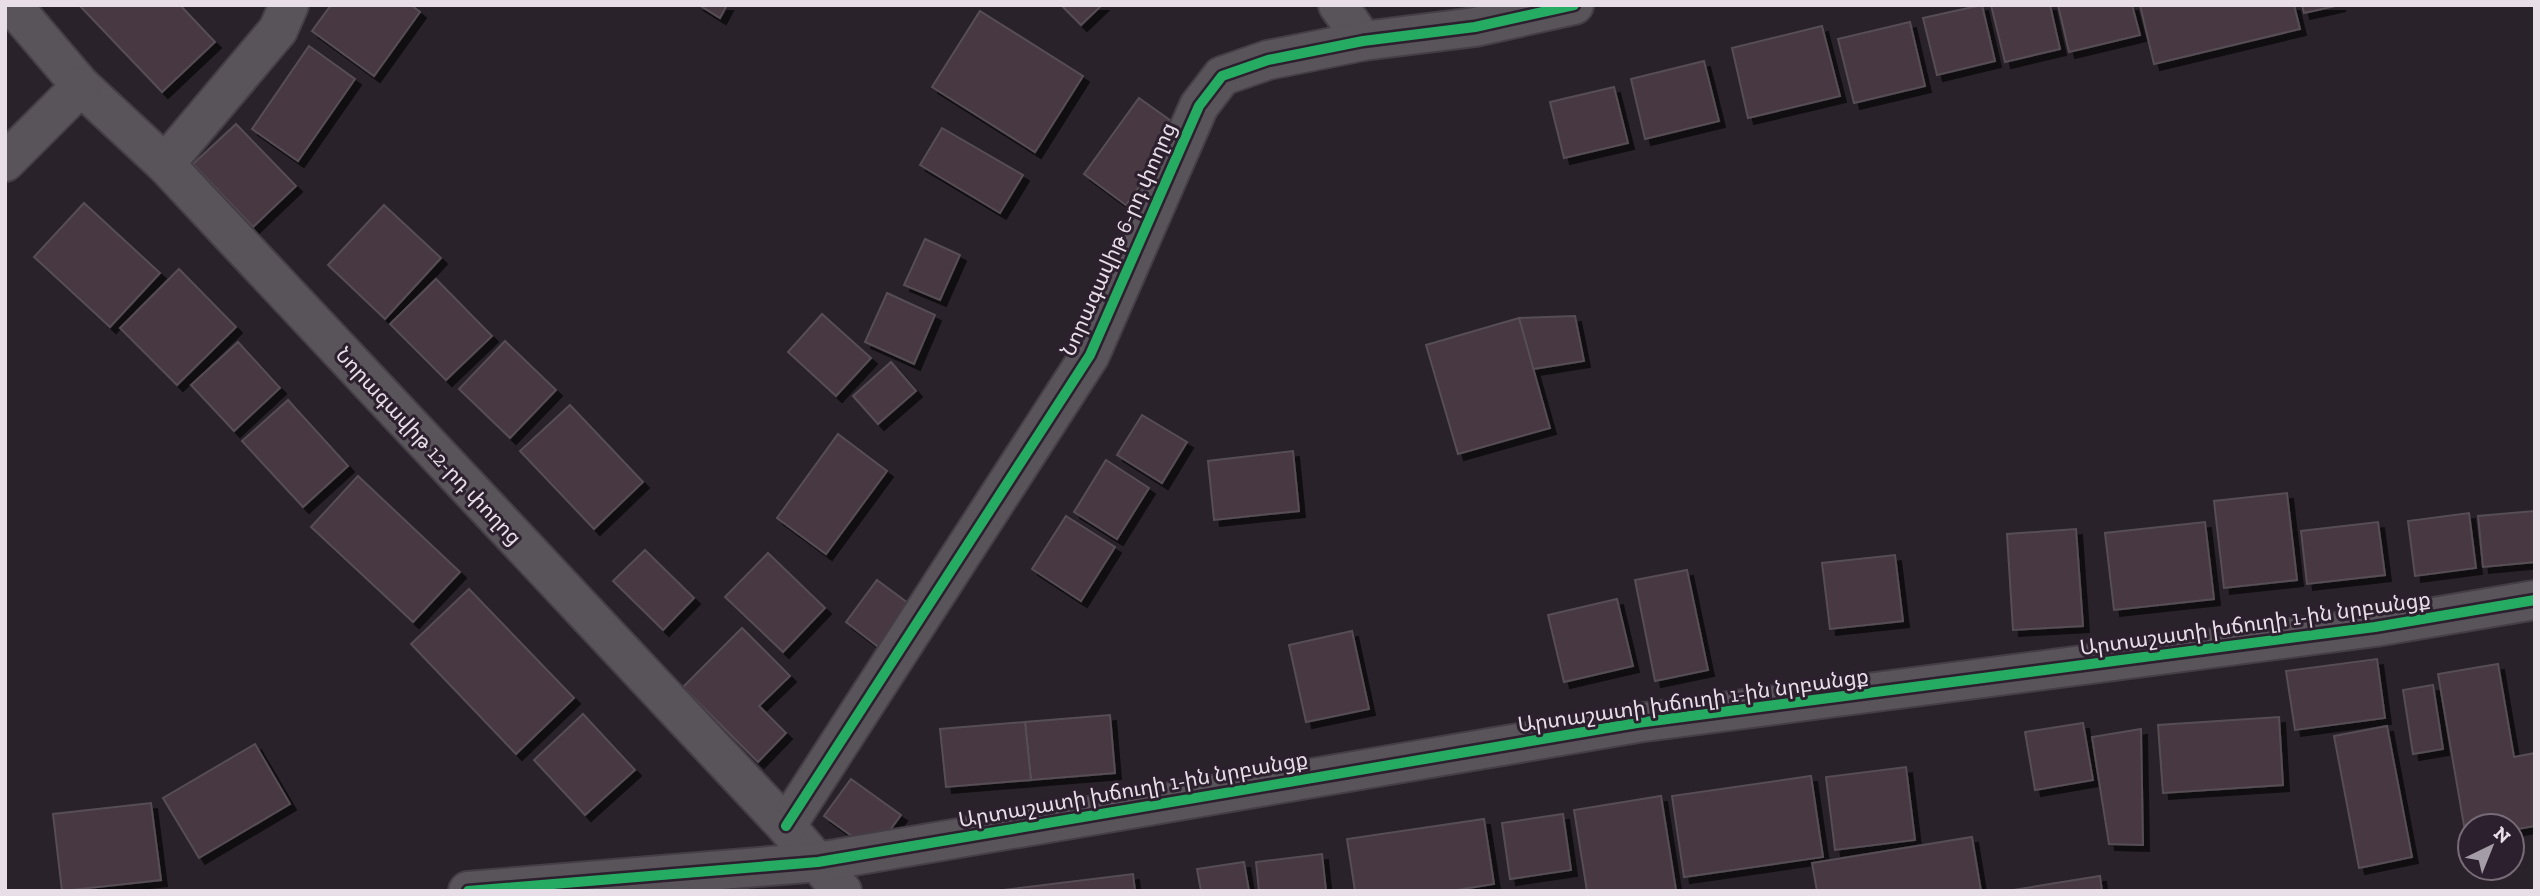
<svg xmlns="http://www.w3.org/2000/svg" width="2540" height="896" font-family="'Zilla Slab','Noto Sans Armenian',serif">
<defs>
<filter id="shadow"><feDropShadow dx="6" dy="6" stdDeviation="0" flood-color="#0009"/></filter>
</defs>
<rect width="100%" height="100%" fill="#29222a"/>
<g fill="#463743" stroke="#564e54" stroke-width="2" filter="url(#shadow)">
<polygon points="79,5 180,5 215,42 162,92"/>
<polygon points="331,5 411,5 420,12 374,76 312,31"/>
<polygon points="699,5 727,5 720,18"/>
<polygon points="1061,5 1102,5 1081,25"/>
<polygon points="1982,5 1995,61 1937,75 1923,18"/>
<polygon points="1991,5 2050,5 2060,49 2005,62"/>
<polygon points="2058,5 2132,5 2140,35 2069,52"/>
<polygon points="2140,5 2294,5 2300,29 2154,64"/>
<polygon points="2302,5 2340,5 2304,13"/>
<polygon points="980,11 1083,76 1035,152 932,87"/>
<polygon points="1910,22 1925,86 1854,103 1838,39"/>
<polygon points="1822,26 1840,96 1748,118 1732,48"/>
<polygon points="309,46 355,79 298,161 252,129"/>
<polygon points="1704,61 1719,121 1645,139 1631,79"/>
<polygon points="1614,87 1628,143 1564,158 1550,102"/>
<polygon points="1139,98 1181,128 1126,205 1084,174"/>
<polygon points="236,124 296,186 253,227 193,164"/>
<polygon points="942,128 1023,175 1000,213 920,165"/>
<polygon points="84,203 160,273 110,327 34,257"/>
<polygon points="384,205 441,258 385,319 328,265"/>
<polygon points="925,239 960,255 940,300 904,285"/>
<polygon points="179,269 236,327 177,385 120,328"/>
<polygon points="436,279 492,336 446,380 390,324"/>
<polygon points="887,293 935,315 914,364 865,342"/>
<polygon points="822,314 871,358 836,396 788,352"/>
<polygon points="1575,316 1584,361 1533,369 1519,318"/>
<polygon points="1519,318 1550,428 1458,454 1426,345"/>
<polygon points="505,341 556,390 510,438 459,389"/>
<polygon points="238,342 280,388 234,431 191,385"/>
<polygon points="891,362 916,391 878,424 853,396"/>
<polygon points="288,400 348,466 303,507 242,441"/>
<polygon points="570,405 643,482 594,529 520,451"/>
<polygon points="1142,415 1187,442 1162,483 1117,455"/>
<polygon points="838,434 887,471 826,554 777,518"/>
<polygon points="1293,451 1299,511 1214,520 1208,461"/>
<polygon points="1106,460 1149,488 1117,539 1074,512"/>
<polygon points="358,476 460,572 413,622 311,527"/>
<polygon points="2287,493 2297,580 2224,588 2214,501"/>
<polygon points="2534,511 2535,562 2483,567 2478,516"/>
<polygon points="2469,513 2476,568 2415,576 2408,521"/>
<polygon points="1066,516 1115,547 1081,601 1032,569"/>
<polygon points="2205,522 2214,599 2114,610 2105,533"/>
<polygon points="2378,522 2385,575 2307,584 2301,531"/>
<polygon points="2076,529 2083,626 2013,630 2007,534"/>
<polygon points="645,550 694,598 663,630 613,581"/>
<polygon points="768,553 825,608 783,652 725,597"/>
<polygon points="1895,555 1903,621 1830,629 1822,563"/>
<polygon points="1687,570 1708,670 1655,681 1635,580"/>
<polygon points="877,580 916,609 885,652 846,622"/>
<polygon points="469,589 574,698 516,754 411,644"/>
<polygon points="1617,599 1633,666 1564,682 1548,615"/>
<polygon points="742,628 790,676 759,706 786,733 758,762 683,687"/>
<polygon points="1352,631 1369,709 1306,722 1289,645"/>
<polygon points="2377,659 2385,718 2295,730 2286,671"/>
<polygon points="2498,664 2514,757 2535,753 2535,826 2512,830 2512,826 2470,826 2470,837 2466,837 2438,674"/>
<polygon points="2433,685 2443,749 2413,754 2403,690"/>
<polygon points="583,714 635,770 585,815 534,760"/>
<polygon points="1110,715 1115,773 1031,780 1025,722"/>
<polygon points="2279,717 2283,785 2163,793 2158,725"/>
<polygon points="1025,722 1031,780 946,787 940,729"/>
<polygon points="2083,723 2093,780 2035,790 2025,732"/>
<polygon points="2387,726 2412,857 2359,868 2334,736"/>
<polygon points="2141,729 2143,845 2109,844 2092,737"/>
<polygon points="255,744 290,804 199,858 163,798"/>
<polygon points="1906,767 1915,840 1835,850 1826,777"/>
<polygon points="1811,776 1823,857 1684,877 1672,796"/>
<polygon points="851,779 901,815 874,852 824,816"/>
<polygon points="1661,796 1676,890 1587,891 1574,810"/>
<polygon points="151,803 161,880 62,891 53,814"/>
<polygon points="1563,814 1571,870 1510,879 1502,823"/>
<polygon points="1484,819 1494,884 1451,891 1355,891 1347,839"/>
<polygon points="1972,837 1981,891 1817,891 1812,863"/>
<polygon points="1322,854 1326,891 1259,891 1256,862"/>
<polygon points="1244,862 1249,891 1201,891 1197,869"/>
<polygon points="1133,874 1135,891 995,891"/>
<polygon points="2100,876 2102,891 2007,891"/>
</g>
<g fill="none" stroke-linecap="round" stroke-linejoin="round">
<defs>
<g id="minor">
<polyline points="12,5 81,86 165,164 786,826 842,891"/>
<polyline points="1338,5 1363,41"/>
<polyline points="5,162 81,86"/>
<polyline points="165,164 278,30 289,5"/>
<polyline points="786,826 1090,355 1199,106 1222,76 1268,60 1363,41 1475,27 1574,5"/>
<polyline points="468,891 818,862 1637,723 2375,627 2535,600"/>
</g>
</defs>
<use href="#minor" stroke="#453e46" stroke-width="42"/>
<use href="#minor" stroke="#59535a" stroke-width="38"/>
<defs>
<g id="cycleway">
<polyline points="786,826 1090,355 1199,106 1222,76 1268,60 1363,41 1475,27 1574,5"/>
<polyline points="468,891 818,862 1637,723 2375,627 2535,600"/>
</g>
</defs>
<use href="#cycleway" stroke="#2c1f2e" stroke-width="15"/>
<use href="#cycleway" stroke="#26ab63" stroke-width="10"/>
</g>
<g text-anchor="middle" dominant-baseline="central" stroke-width="6" stroke-linejoin="round" paint-order="stroke">
<g font-size="21" fill="#e7dee8" stroke="#2c1f2e">
<text transform="translate(1118 239) rotate(-66)">Նորագավիթ 6-րդ փողոց</text>
<text transform="translate(429 446) rotate(47)">Նորագավիթ 12-րդ փողոց</text>
<text transform="translate(2255 623) rotate(-8)">Արտաշատի խճուղի 1-ին նրբանցք</text>
<text transform="translate(1693 700) rotate(-8)">Արտաշատի խճուղի 1-ին նրբանցք</text>
<text transform="translate(1133 789) rotate(-10)">Արտաշատի խճուղի 1-ին նրբանցք</text>
</g>
</g>
<rect width="2540" height="896" fill="none" stroke="#e7dee8" stroke-width="14"/>
<g transform="translate(2491 847) rotate(43)"><circle r="33" fill="#2c1f2e" stroke="#776b78" stroke-width="2"/>
<path d="M0-5L12 26L0 18L-12 26Z" fill="#a49ca6"/>
<text y="-10" font-size="19" font-weight="bold" text-anchor="middle" fill="#e7dee8">N</text>
</g>
</svg>
